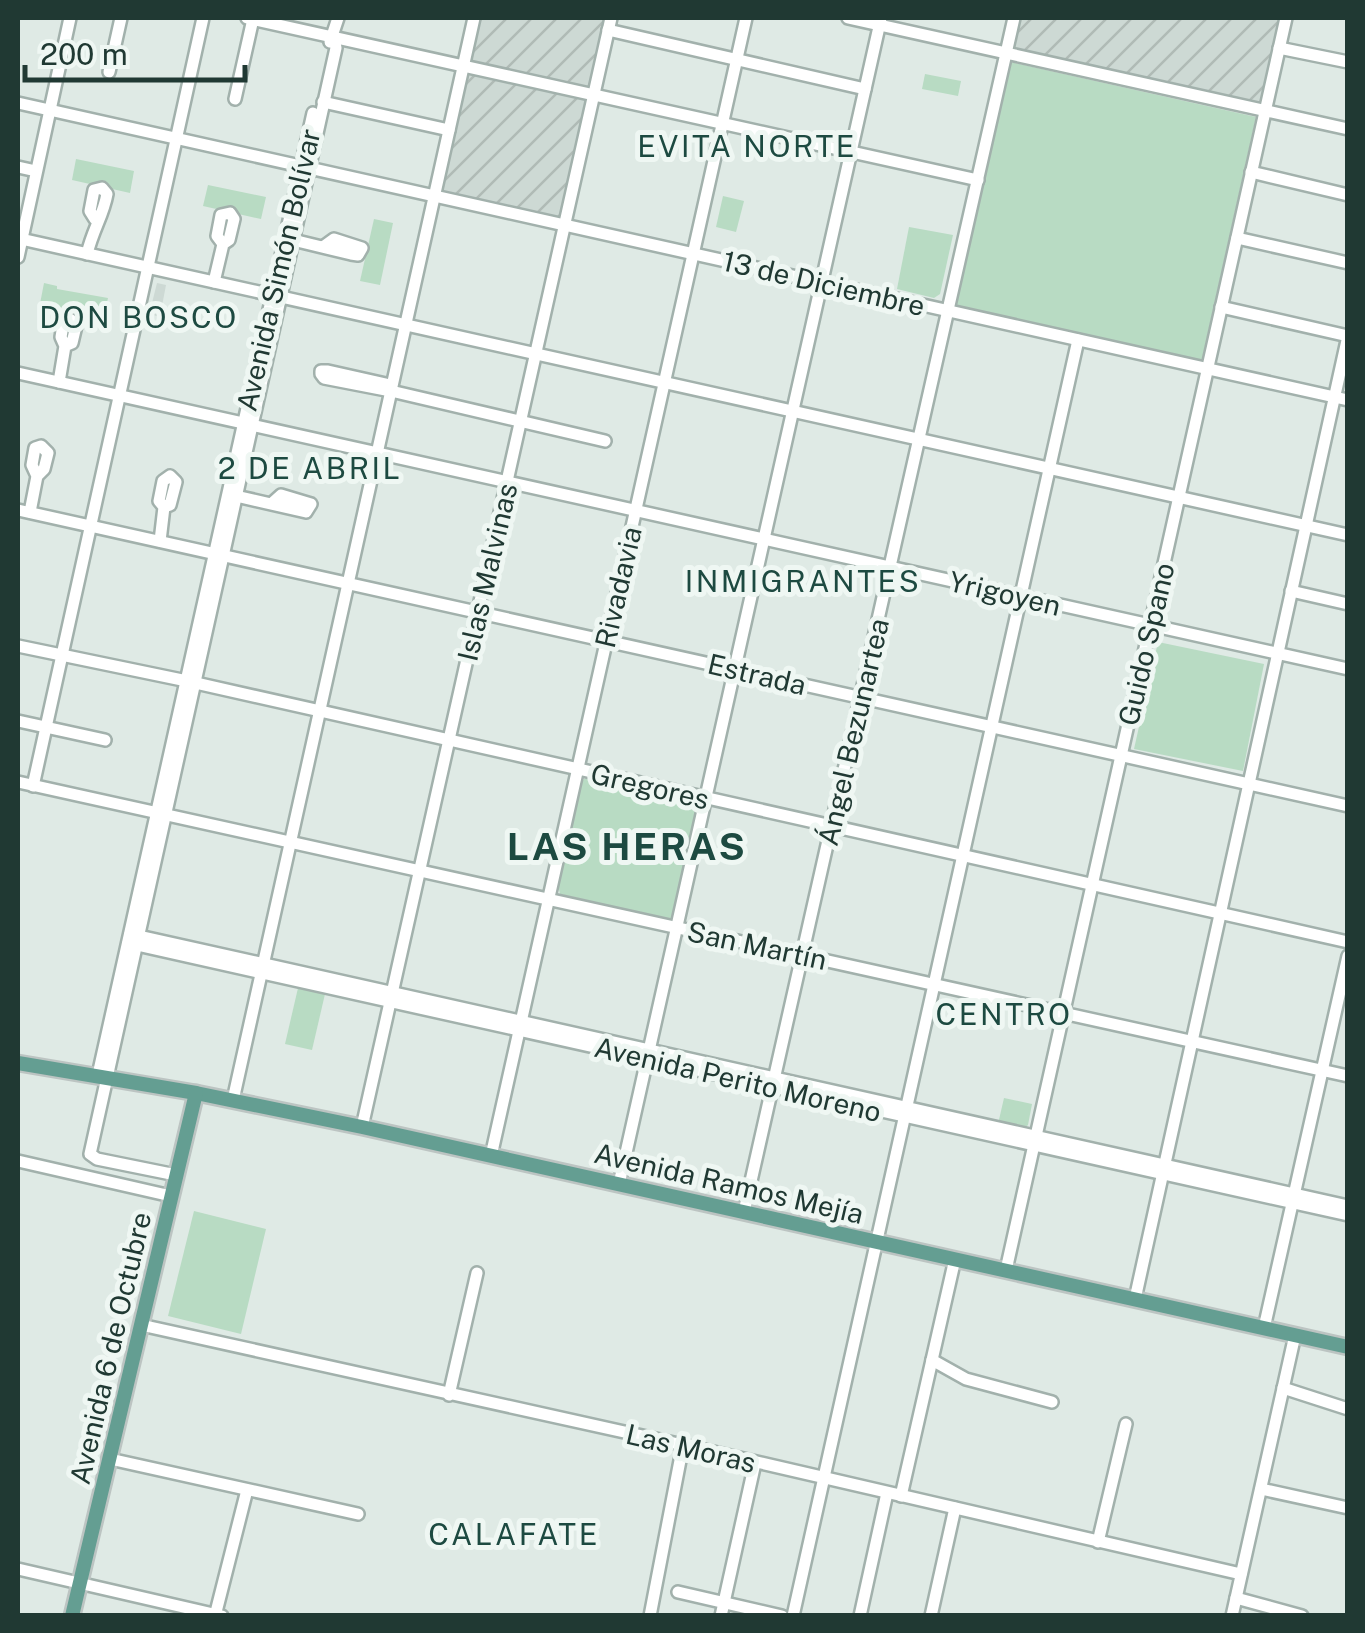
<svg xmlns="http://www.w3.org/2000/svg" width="1365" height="1633" font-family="'Public Sans',sans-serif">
<defs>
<pattern id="industrial-furrows" width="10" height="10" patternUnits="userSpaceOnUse" patternTransform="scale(2.5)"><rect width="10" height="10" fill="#cdd9d4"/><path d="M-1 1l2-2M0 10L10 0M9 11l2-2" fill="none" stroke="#b0bbb6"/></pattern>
</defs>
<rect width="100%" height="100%" fill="#dfeae5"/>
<polygon fill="#cdd9d4" points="157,283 166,285 162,306 169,308 167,319 153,315 150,311"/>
<g fill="url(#industrial-furrows)">
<polygon points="474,18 611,18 564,226 434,197"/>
<polygon points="1014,18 1286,18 1265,110 1006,52"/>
</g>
<g fill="#b8dbc3">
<polygon points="1010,62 1256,117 1201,364 954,309"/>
<polygon points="925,74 961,81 958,96 922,89"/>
<polygon points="76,159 134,171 130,193 72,180"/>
<polygon points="208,185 266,197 261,219 203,206"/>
<polygon points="723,196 744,201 736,232 716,227"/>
<polygon points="374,219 393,223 380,285 360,281"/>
<polygon points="909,227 953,235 940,294 934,298 897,289"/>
<polygon points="44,283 57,286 57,289 108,298 102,324 39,309"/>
<polygon points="1158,642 1264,664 1243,771 1134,749"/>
<polygon points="591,777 699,802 673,920 560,894 558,885 580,785 584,779"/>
<polygon points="298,988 325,994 312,1050 285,1044"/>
<polygon points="1004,1098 1032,1104 1028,1125 1024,1129 998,1124"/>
<polygon points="194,1211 266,1229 241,1334 168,1316"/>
</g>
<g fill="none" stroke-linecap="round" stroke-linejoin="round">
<defs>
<g id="minor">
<polyline points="247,18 978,180"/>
<polyline points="848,18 1348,129"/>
<polyline points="608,30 865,89"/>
<polyline points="330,42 338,18"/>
<polyline points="1279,48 1348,62"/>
<polyline points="109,72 121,18"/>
<polyline points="235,99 253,19"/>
<polyline points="323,102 449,130"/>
<polyline points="18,103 1348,400"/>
<polyline points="18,167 36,171"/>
<polyline points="1251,172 1348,195"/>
<polyline points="1237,238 1348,263"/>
<polyline points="21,239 1348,535"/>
<polyline points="293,240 351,254 358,255 362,248 334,239 323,247"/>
<path d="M87,254C93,229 103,216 107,194L102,188L94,190L90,211L95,219"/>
<polyline points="18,257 70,18"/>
<polyline points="214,282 223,244 229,240 234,219 230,213 221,215 217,236 223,244"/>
<polyline points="1221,307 1348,336"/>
<polyline points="18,373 1348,669"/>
<polyline points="59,382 65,346 72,343 76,326 71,320 63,325 61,337 65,346"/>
<polyline points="391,391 386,384 328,371 321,371 321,374 324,378 391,391 605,441"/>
<polyline points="236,496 306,512 311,504 281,495 271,504"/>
<polyline points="18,510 1348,806"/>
<polyline points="30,512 37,476 44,469 48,453 41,446 35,448 32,465 37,476"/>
<polyline points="160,541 164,507 170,505 176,482 170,476 163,481 159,501 164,507"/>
<polyline points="1291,591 1348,604"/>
<polyline points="18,646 187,681 1348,942"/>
<polyline points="18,721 105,740"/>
<polyline points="18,782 1348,1076"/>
<polyline points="33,786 203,18"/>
<polyline points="130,934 1348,1206"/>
<polyline points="128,943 1348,1215"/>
<polyline points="98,1075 313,113"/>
<polyline points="233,1100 474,18"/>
<polyline points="362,1127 611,18"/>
<polyline points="491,1156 746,18"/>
<polyline points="18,1161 171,1196"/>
<polyline points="176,1175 97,1159 90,1154 336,48 334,37"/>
<polyline points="619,1184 881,18"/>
<polyline points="744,1212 1014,18"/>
<polyline points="1006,1270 1286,18"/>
<polyline points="1135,1299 1348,336"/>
<polyline points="141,1325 683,1445 1241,1574"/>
<polyline points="1264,1328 1348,956"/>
<polyline points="932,1360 966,1379 1052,1402"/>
<polyline points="1283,1388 1348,1409"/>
<polyline points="449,1395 477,1273"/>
<polyline points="110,1459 358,1514"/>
<polyline points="1261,1489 1348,1508"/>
<polyline points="901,1496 955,1259"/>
<polyline points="1098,1542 1126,1424"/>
<polyline points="18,1569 222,1616"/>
<polyline points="678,1592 782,1616"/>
<polyline points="1236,1598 1302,1616"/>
<polyline points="215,1616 247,1490"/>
<polyline points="650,1616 683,1445"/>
<polyline points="721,1616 755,1463"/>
<polyline points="793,1616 1078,340"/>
<polyline points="860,1616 887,1493"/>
<polyline points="931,1616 955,1508"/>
<polyline points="1232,1616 1295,1335"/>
</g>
<g id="major">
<polyline points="18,1063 196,1093 362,1127 1348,1347"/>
<polyline points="72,1616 196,1093"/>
</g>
</defs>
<use href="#minor" stroke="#a2b1ac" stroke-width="16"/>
<use href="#major" stroke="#bcc4c2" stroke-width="19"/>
<use href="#minor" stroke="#fff" stroke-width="11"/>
<use href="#major" stroke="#649e92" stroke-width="14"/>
</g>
<g text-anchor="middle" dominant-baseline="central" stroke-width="10" stroke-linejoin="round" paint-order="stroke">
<g font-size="28" fill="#203933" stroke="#eff7f3">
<text transform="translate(278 270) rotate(-77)">Avenida Simón Bolívar</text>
<text transform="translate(824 283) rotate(13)">13 de Diciembre</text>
<text transform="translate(487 572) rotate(-77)">Islas Malvinas</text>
<text transform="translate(618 587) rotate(-77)">Rivadavia</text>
<text transform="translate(1005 593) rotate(13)">Yrigoyen</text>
<text transform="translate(1146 644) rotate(-77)">Guido Spano</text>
<text transform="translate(757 674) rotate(13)">Estrada</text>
<text transform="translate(853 732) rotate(-77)">Ángel Bezunartea</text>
<text transform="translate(650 786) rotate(13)">Gregores</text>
<text transform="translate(757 945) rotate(12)">San Martín</text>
<text transform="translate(738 1079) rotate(13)">Avenida Perito Moreno</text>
<text transform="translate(729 1183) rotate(13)">Avenida Ramos Mejía</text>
<text transform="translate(110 1348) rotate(-77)">Avenida 6 de Octubre</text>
<text transform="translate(691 1448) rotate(13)">Las Moras</text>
</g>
<g font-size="30" letter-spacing="2.5" fill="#1d4a41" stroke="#eff7f3">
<text x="747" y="146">EVITA NORTE</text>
<text x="139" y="317">DON BOSCO</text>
<text x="310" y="468">2 DE ABRIL</text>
<text x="803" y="581">INMIGRANTES</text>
<text x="1004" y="1014">CENTRO</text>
<text x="514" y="1534">CALAFATE</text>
</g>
<g font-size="38" font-weight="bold" letter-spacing="2.5" fill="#1d4a41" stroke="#eff7f3">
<text x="627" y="846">LAS HERAS</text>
</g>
</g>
<rect width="1365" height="1633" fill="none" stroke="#203933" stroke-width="40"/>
<path d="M25 65v15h220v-15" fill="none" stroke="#203933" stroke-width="5"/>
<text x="40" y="65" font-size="30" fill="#203933" stroke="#eff7f3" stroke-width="8" paint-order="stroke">200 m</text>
</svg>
